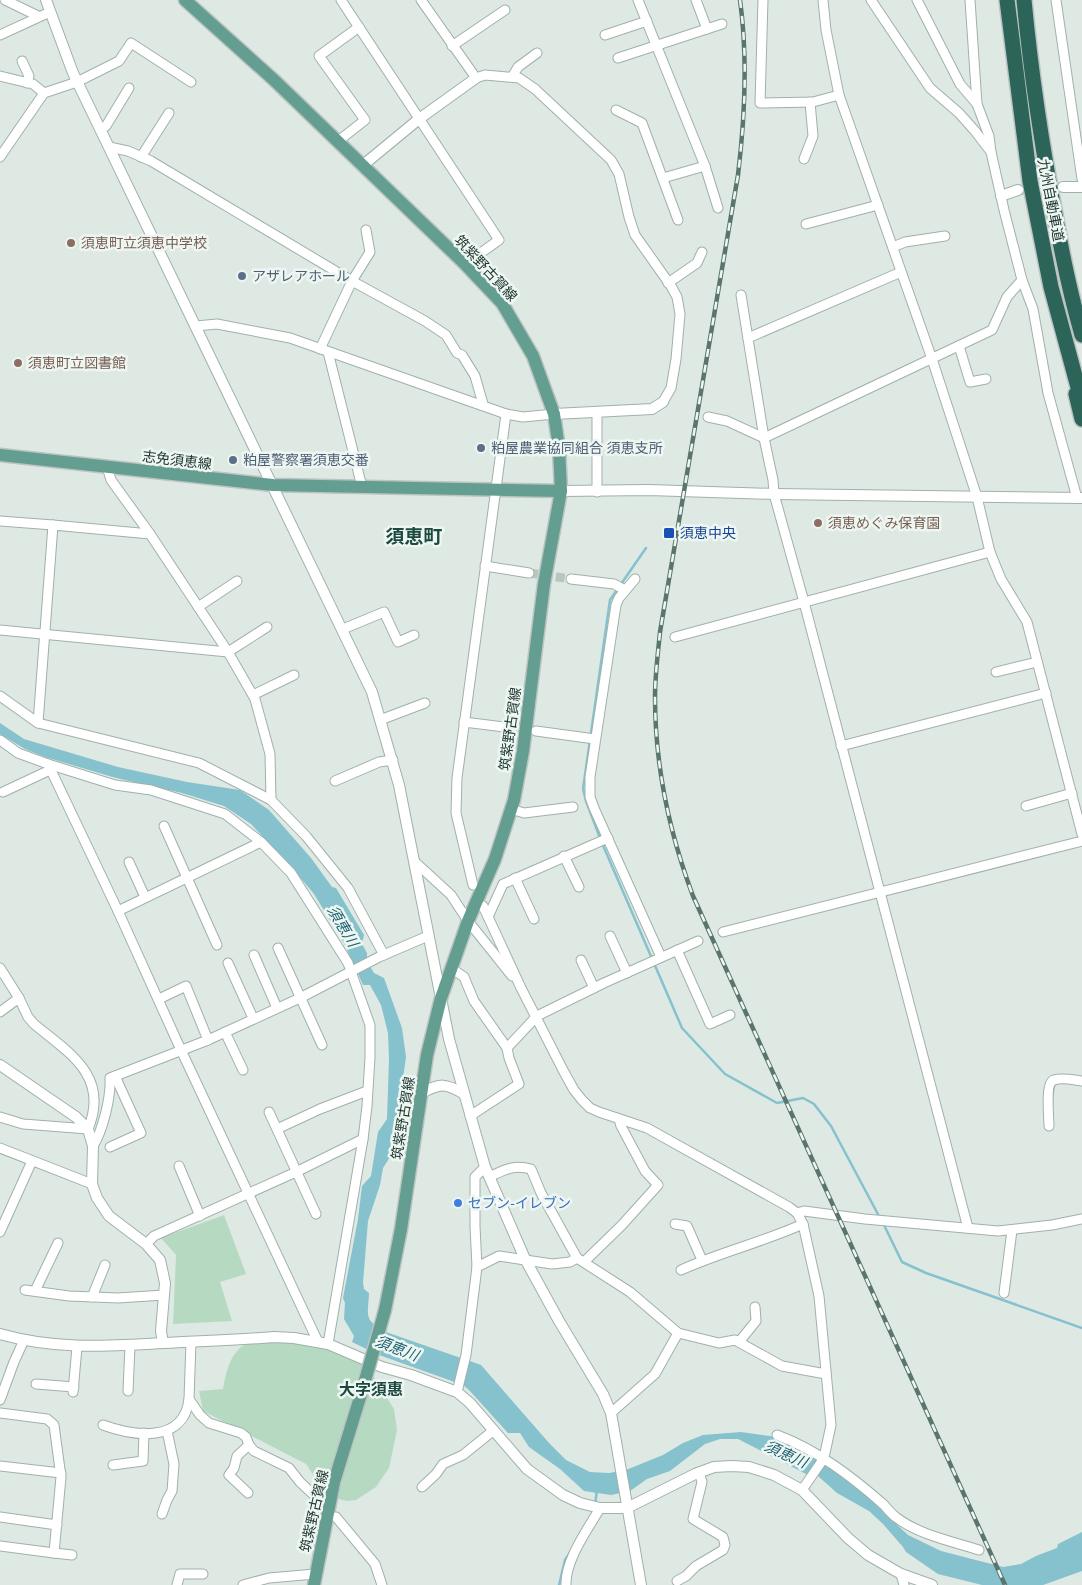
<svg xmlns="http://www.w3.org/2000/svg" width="1082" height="1585" font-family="'PT Sans','Noto Sans JP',sans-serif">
<rect width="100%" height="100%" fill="#dee9e4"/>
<g fill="#b6dac1">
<polygon points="224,1215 246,1274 220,1282 232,1321 173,1324 176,1255 161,1238"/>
<path d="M278,1340L308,1345L346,1354L367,1366L394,1409L397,1430L389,1468L376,1487L356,1500L347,1501L335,1498L325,1492L306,1464L203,1411L199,1391L223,1389C226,1373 230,1352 246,1344C254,1340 269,1341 278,1340Z"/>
</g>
<path fill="#86c1ce" d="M0,723L24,739L118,767L187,782L240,790L269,810L311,858L332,887L336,888L364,935L362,944L367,953V961L371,968L374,973L384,978L402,1028L406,1057L394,1141L390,1157L383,1168L380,1185L368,1221L363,1283L364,1289L369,1293C368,1317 363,1319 386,1332L481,1365L549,1443L566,1460L590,1472L609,1473L626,1470L663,1455L683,1443L703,1435L741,1432L770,1436L797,1446L826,1465L862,1492L908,1535L941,1551L1003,1567L1021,1564L1036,1556L1057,1548L1058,1544L1082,1532V1571L1043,1585H982L938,1574L906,1552L903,1547L883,1524L869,1511L837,1493L818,1476H810L738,1439H720L705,1444L670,1471L647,1479L630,1491L611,1495L584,1491L560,1469L529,1447L520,1433H508L469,1390L463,1385L379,1355L352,1342L354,1336L344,1319L345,1303L343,1298L358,1219L362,1186L371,1176L378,1132L387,1119L389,1059L388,1033L381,1005L370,985H363L344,943L314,894L294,870L251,824L224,806L182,793L116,778L45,757L25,749L0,734Z"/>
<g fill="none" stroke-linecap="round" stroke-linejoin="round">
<g stroke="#86c1ce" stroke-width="2.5">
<polyline points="600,838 586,801 583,789 610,600 646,548"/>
<polyline points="602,843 682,1028 725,1074 777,1103 803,1098 814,1104 831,1126 880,1218"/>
<polyline points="883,1223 902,1262 926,1273 1082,1328"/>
<polyline points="595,1505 597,1490"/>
<polyline points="559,1585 565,1560 571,1551"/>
</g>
<polyline stroke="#b8c6c0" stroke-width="9" stroke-dasharray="9 4.5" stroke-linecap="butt" points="529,573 571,579"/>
<polyline stroke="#b8c6c0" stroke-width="10" stroke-dasharray="10 5" stroke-linecap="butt" points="1018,190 1063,187"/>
<defs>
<g id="minor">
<polyline points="5,0 38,16"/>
<polyline points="341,0 499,240 465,264"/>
<polyline points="421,0 476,78 485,75 519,78 535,89 611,160 619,174 629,217 635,235 671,286 677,297 680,314 676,359 671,388 663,402"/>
<polyline points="638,0 705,166 718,208"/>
<polyline points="696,0 707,29"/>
<polyline points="763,0 760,103 813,102 839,95"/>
<polyline points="823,0 826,30 839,95 932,359 977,497 990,552 1001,579 1027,622 1082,834"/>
<polyline points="871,0 930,88 959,113 975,131 991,152"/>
<polyline points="917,0 960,84 977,104"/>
<polyline points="970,0 977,104 989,136 991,152 1004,210 1022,280 1033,309 1048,393 1077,498"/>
<polyline points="1056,0 1082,179"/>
<polyline points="0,35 50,12"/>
<polyline points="605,35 647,21"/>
<polyline points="452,46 505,10"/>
<polyline points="618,58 722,24"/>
<polyline points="22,61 29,76 27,83"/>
<polyline points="0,76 33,84 44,93"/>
<polyline points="512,77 518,67 537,53"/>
<polyline points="616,110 642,123 678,220"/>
<polyline points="100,129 106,126 129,88"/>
<polyline points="337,142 365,120 319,56 359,27"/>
<polyline points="109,147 128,151 151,161 352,281 425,321 446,335 457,353 462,355 475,376 483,404"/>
<polyline points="0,157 44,93 77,82 119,61 131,43 191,82"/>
<polyline points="141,157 169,113"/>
<polyline points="804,159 813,136 810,102"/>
<polyline points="663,178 705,166"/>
<polyline points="806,224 878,205"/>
<polyline points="893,247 905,242 945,236"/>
<polyline points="668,283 697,263 702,252"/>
<polyline points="741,295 764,438 773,480 774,494 804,602 968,1228"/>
<polyline points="196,326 217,324 290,338 506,414 523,417 554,414"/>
<polyline points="748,338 901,272"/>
<polyline points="959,346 970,382 986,379"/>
<polyline points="320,349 352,281 370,252 366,230"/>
<polyline points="328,352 362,487"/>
<polyline points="597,412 597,492"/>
<polyline points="708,417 727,421 764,438 992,330 1007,297 1022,280"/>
<polyline points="107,467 111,480 150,534 228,652 255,699 270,754 271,800"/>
<polyline points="0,521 53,525"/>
<polyline points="485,566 529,573"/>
<polyline points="571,579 614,584 625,590"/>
<polyline points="635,579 619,598 616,605 590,777 590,797 594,808 661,957"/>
<polyline points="198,607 237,581"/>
<polyline points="343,629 384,612 398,642 414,635"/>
<polyline points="0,630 228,652 267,627"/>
<polyline points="675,637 990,552"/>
<polyline points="996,672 1037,662"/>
<polyline points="253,695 294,675"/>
<polyline points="0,696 38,723 199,763 271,800 306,836 348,888 384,955"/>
<polyline points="380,720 425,703"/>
<polyline points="464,722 512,728"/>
<polyline points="38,723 53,525 150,534"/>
<polyline points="536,731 595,739"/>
<polyline points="0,740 18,753 48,764 115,785 151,790 225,814 261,842 291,873 348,963 370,1025 370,1057 367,1106 363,1139 328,1344"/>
<polyline points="841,746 1046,693"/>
<polyline points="48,764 118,911 181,1050 318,1342"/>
<polyline points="335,781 379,762 393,760"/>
<polyline points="3,792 50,770"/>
<polyline points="1026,806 1072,793"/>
<polyline points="511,809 524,813 573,807"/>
<polyline points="164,826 217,945"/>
<polyline points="564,856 579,887"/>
<polyline points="414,861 451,895 468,921 512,976"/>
<polyline points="129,862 145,897"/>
<polyline points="515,878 534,919"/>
<polyline points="473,885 456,813 457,778 506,414"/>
<polyline points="483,906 521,988 564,1072 574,1090 582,1100 590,1108 599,1112 647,1128 789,1207 797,1213 803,1224 819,1296 831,1425 825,1453 822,1461 802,1490"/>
<polyline points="118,911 261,842"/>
<polyline points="488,917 503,884 608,838"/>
<polyline points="723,932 1082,841"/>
<polyline points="610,936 627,973"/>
<polyline points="278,948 322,1045"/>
<polyline points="677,950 710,1024 730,1015"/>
<polyline points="254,955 277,1008"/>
<polyline points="581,960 594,988"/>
<polyline points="228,963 253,1018"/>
<path d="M0,968L19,998L28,1017L34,1024C69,1053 110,1076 88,1129L23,1124L0,1117"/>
<polyline points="451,968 464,977 474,1001 507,1048 537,1016 604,983 698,941"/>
<polyline points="159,999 186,986 208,1040"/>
<polyline points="0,1012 19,998"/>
<polyline points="225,1032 243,1070"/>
<polyline points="269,1112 316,1214"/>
<polyline points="470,1116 519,1084 509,1058 507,1048"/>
<path d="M1049,1126C1049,1117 1045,1082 1054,1080C1062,1077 1074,1080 1082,1081"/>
<polyline points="277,1129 320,1109 367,1091"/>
<path d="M93,1146C103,1130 111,1097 110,1078L208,1040L300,998L379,957L428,936"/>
<polyline points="110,1147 141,1133 115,1076"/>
<polyline points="0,1148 92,1184"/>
<polyline points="179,1166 200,1216"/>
<path d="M489,1177C504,1170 514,1164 531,1169L541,1193L577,1258L630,1292L678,1333L719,1343L735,1340L782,1366L826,1374"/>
<polyline points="797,1213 804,1211 865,1219 998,1231 1052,1225 1082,1219"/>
<polyline points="675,1224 687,1226 702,1260"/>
<polyline points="0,1232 32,1161"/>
<polyline points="146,1244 154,1236 296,1172 363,1139"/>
<polyline points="584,1262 622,1225 658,1185 645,1171 621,1126 619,1119"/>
<polyline points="477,1267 499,1256 552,1264 570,1262 577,1258"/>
<path d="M681,1270C721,1252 763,1242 803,1224"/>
<polyline points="25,1290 69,1296 118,1298 164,1295"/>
<polyline points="35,1291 58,1243"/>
<polyline points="1004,1293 1012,1230"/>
<polyline points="92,1297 105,1265"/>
<polyline points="191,1342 189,1399 200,1415 209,1423 241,1433 246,1437 249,1445 254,1451 289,1468 300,1482 318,1499"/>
<polyline points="739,1342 756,1321 755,1307"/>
<polyline points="36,1384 74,1387"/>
<polyline points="128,1391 130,1346"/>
<polyline points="73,1392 77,1347"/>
<polyline points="457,1392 466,1355 477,1267 475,1226 475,1177 485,1167"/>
<polyline points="0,1400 14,1362 24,1340"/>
<polyline points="0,1413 47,1419 54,1425 61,1477 54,1553 0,1546"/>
<polyline points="611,1413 655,1374 678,1333"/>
<path d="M103,1425C133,1436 184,1444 189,1399"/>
<path d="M777,1435C817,1450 851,1476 883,1504C887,1508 891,1514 897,1518C920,1535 951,1541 979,1550"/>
<polyline points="113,1465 143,1461 144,1433"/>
<polyline points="0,1466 61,1473"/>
<polyline points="422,1487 436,1474 443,1464 463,1455 494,1430"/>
<polyline points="248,1493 229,1475 234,1468 237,1456 249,1445"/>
<polyline points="162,1514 167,1500 172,1491 174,1464 167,1431"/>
<polyline points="0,1517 57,1525"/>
<polyline points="336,1517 375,1564 382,1585"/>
<polyline points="54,1553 72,1555"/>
<polyline points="901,1574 904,1585"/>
<polyline points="677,1581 686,1576 696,1566 723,1550 725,1545 723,1537 693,1519 702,1482 699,1472"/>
<polyline points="177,1585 180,1574 203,1574"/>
<polyline points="243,1585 269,1578 315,1574"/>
<path d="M566,1585C565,1560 588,1529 600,1508"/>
</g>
<g id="tertiary">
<polyline points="46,0 73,73 372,692 399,785 449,1039 485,1167 525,1259 559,1321 603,1394 611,1413 641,1585"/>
<polyline points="362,166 419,119 476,78"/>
<polyline points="1063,187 1082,187"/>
<polyline points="1001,196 1018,190"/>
<polyline points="554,414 652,409 663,402"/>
<polyline points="561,491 649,490 774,494 1082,498"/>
<polyline points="0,1065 76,1117 88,1129 93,1146 92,1184 97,1198 109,1216 146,1244 160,1260 165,1283 161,1331 163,1343"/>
<path d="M422,1093C440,1083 446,1083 464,1094"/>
<path d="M0,1334C57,1350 105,1346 163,1343C200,1341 237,1340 274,1337L294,1338L328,1344L382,1367L411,1375L457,1392L470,1403L527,1469L563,1495L580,1503L600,1508H627L695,1474L714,1467L732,1466L749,1467L774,1475L802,1490L848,1538L868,1555L901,1574L932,1585"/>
</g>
<g id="primary">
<polyline points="185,0 274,80 465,264 502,303 533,356 554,414 559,448 561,491 544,584 523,751 514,800 495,859 468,921 441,998 427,1055 401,1229 385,1310"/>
<polyline points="0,455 273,485 561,491"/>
<polyline points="314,1585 334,1482 362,1391"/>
</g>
<g id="motorway">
<polyline points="1007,0 1030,181 1051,287 1082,402"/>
<path d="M1024,0C1031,74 1042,147 1056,220C1063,259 1071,297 1082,335"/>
<polyline points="1076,394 1082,419"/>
</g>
</defs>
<use href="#minor" stroke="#a1b0ab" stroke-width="11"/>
<use href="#tertiary" stroke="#a1b0ab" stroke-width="12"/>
<use href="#primary" stroke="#bcc3c2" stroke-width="15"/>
<use href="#motorway" stroke="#bcc3c2" stroke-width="18"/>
<use href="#minor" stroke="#fff" stroke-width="9"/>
<use href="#tertiary" stroke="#fff" stroke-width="10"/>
<use href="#primary" stroke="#639e90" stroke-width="12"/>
<use href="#motorway" stroke="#2c645a" stroke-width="15"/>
<defs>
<path id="rail" d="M740,0C748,58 745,117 738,175L660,632C658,653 655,675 655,697C655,765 669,832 693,896L1005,1585"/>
</defs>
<use href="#rail" stroke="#5a746e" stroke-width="4.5"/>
<use href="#rail" stroke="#eef6f2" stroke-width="2.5" stroke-dasharray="8" stroke-linecap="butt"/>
<defs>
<polyline id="primary-bridge" points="362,1391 385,1310"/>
</defs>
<use href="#primary-bridge" stroke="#bcc3c2" stroke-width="15" stroke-linecap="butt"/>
<use href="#primary-bridge" stroke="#639e90" stroke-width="12"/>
</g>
<g fill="#8d6e63" stroke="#eef6f2" stroke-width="2">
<circle cx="71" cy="243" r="5"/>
<circle cx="18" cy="363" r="5"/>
<circle cx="818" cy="523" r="5"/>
</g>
<g fill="#5c6f8a" stroke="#eef6f2" stroke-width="2">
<circle cx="242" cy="276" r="5"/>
<circle cx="481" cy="448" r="5"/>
<circle cx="233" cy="460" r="5"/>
</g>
<rect fill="#1a4fb4" stroke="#eef6f2" stroke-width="2" x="663" y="527" width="12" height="12" rx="2.5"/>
<circle fill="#3f7fe0" stroke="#eef6f2" stroke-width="2" cx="458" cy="1203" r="5"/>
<g text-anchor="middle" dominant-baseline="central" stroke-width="5" stroke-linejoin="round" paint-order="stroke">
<g font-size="14" fill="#203832" stroke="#eef6f2">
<text transform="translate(1051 200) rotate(79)">九州自動車道</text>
<text transform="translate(486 268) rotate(47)">筑紫野古賀線</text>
<text transform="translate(177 460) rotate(7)">志免須恵線</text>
<text transform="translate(510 729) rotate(-82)">筑紫野古賀線</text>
<text transform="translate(403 1118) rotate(-81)">筑紫野古賀線</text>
<text transform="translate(314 1511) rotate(-77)">筑紫野古賀線</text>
</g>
<g font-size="14" fill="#785e54" stroke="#eef6f2" text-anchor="start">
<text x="81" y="243">須恵町立須恵中学校</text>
<text x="28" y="363">須恵町立図書館</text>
<text x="828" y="523">須恵めぐみ保育園</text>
</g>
<g font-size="14" fill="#4e5e75" stroke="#eef6f2" text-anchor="start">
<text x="252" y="276">アザレアホール</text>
<text x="491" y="448">粕屋農業協同組合 須恵支所</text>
<text x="243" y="460">粕屋警察署須恵交番</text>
</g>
<g font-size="14" fill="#164399" stroke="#eef6f2" text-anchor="start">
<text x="680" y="533">須恵中央</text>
</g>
<g font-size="14" fill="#366cbe" stroke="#eef6f2" text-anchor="start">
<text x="468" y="1203">セブン-イレブン</text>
</g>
<g font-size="15" font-style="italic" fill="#1c6172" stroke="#eef6f2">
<text transform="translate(343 926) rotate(59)">須恵川</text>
<text transform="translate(397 1348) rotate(21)">須恵川</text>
<text transform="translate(786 1454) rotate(24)">須恵川</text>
</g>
<g font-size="16" font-weight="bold" fill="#1c4940" stroke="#eef6f2">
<text x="371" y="1389">大字須惠</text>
</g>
<g font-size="19" font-weight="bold" fill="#1c4940" stroke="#eef6f2">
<text x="414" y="536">須恵町</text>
</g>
</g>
</svg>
